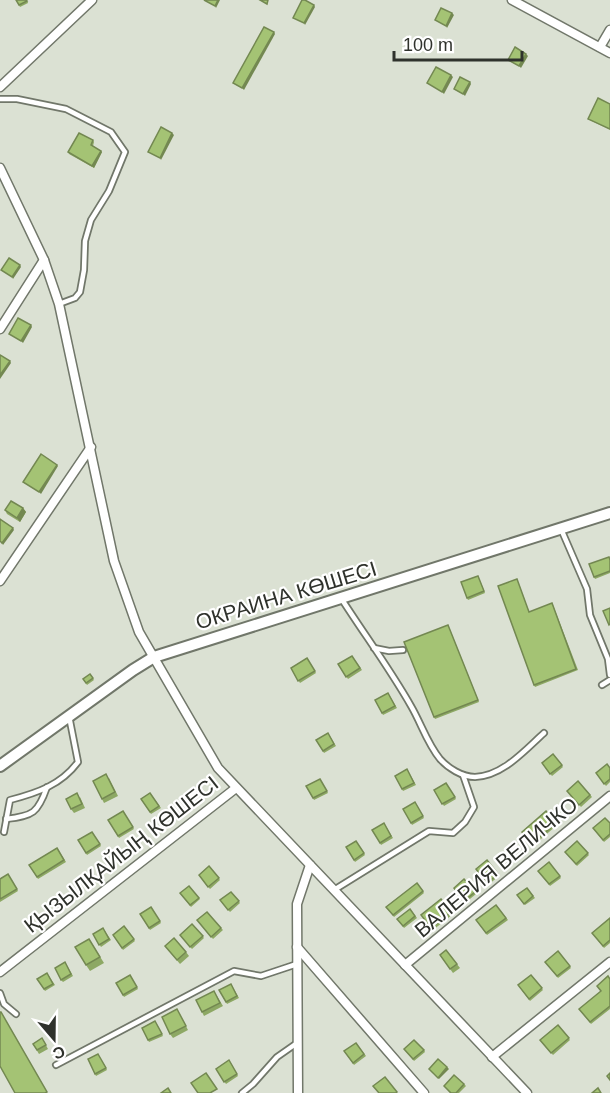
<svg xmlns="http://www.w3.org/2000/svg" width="610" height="1093" font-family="Arial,sans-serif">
<rect width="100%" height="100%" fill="#dbe1d3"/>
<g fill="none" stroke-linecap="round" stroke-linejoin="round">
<defs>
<g id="service">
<polyline points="0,99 17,99 66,109 111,132 125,152 109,191 91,220 85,241 84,270 80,292 75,298 59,304"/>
<polyline points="561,529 587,589 590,615 608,659 610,675"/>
<path d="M341,598C364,634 390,669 411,706C421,723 427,743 440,759C448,768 462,777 475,777C503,776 525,750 544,733"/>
<polyline points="374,648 389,651 403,650"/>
<polyline points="602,685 610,680"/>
<path d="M6,819C33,816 38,813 47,787"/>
<path d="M4,832L10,800C37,793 61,785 78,762L69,716"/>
<polyline points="334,890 429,831 453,833 465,822 474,807 463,775"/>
<polyline points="0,993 4,1004 16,1014"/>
<polyline points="56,1065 234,971 261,976 297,964"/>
<polyline points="242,1093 253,1084 277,1057 297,1043"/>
</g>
<g id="minor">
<polyline points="512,0 610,53"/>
<polyline points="600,47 610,30"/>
<polyline points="0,87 92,0"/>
<polyline points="0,168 44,260 59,304 114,561 139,632 218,768 527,1093"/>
<polyline points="0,329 44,260"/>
<polyline points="0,581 91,447"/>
<polyline points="297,947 424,1093"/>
<polyline points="405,965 610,796"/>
<polyline points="0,972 236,788"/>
<polyline points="492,1057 610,962"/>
<polyline points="298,1093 297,904 310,865"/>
</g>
<polyline id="tertiary" points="0,766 133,670 154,657 610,513"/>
</defs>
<use href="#service" stroke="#71776a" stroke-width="8"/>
<use href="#minor" stroke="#71776a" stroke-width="11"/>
<use href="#tertiary" stroke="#71776a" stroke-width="14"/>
<use href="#service" stroke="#fff" stroke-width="4.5"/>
<use href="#minor" stroke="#fff" stroke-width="8"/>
<use href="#tertiary" stroke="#fff" stroke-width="10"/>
</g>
<g fill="#8da864">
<polygon points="16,0 27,0 28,3 20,7"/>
<polygon points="610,104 610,130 588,119"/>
<polygon points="93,140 94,142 93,146 102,152 94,168 69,154 68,152"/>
<polygon points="23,508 26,512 20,522 7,514 5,510"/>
<polygon points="609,557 610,558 610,573 595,579 594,577"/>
<polygon points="478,576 485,593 468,600 467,598"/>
<polygon points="517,579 529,612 553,605 578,670 535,687 534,685"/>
<polygon points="448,625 479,702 435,719 434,717"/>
<polygon points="352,656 362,670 348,679 338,664"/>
<polygon points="307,658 316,673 300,683 291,668"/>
<polygon points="90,674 94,680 87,685 83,679"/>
<polygon points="388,693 397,708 383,715 375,700"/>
<polygon points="328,733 336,746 324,753 316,740"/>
<polygon points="553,754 563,767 552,776 542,763"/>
<polygon points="610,768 610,782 606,786 596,773"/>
<polygon points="407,769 416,785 403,791 395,776"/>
<polygon points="109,778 118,796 104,803 102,799"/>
<polygon points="320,779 328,793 314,800 306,786"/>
<polygon points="578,781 592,797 581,807 567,791"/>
<polygon points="446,783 456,799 444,806 434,790"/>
<polygon points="150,793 161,808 151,814 141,799"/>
<polygon points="80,797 85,808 74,813 71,809"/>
<polygon points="415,802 424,818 412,825 411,823"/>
<polygon points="123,811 134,829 119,838 108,820"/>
<polygon points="546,811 557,825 533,846 522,832"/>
<polygon points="384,823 393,838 381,845 380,843"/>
<polygon points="610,823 610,837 604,842 593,828"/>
<polygon points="92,832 101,846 87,855 78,840"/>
<polygon points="356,841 365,855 355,862 346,847"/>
<polygon points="577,841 589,855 577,866 565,852"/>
<polygon points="57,848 66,862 38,879 29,865"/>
<polygon points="549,862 561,878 550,886 538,871"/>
<polygon points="209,866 220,880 210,889 199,875"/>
<polygon points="476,869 498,874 499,876 488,885"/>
<polygon points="8,874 18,891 0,902 0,879"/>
<polygon points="417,883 424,893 394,917 386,907"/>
<polygon points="454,888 475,892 476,894 465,903"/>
<polygon points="527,888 535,898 525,905 517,895"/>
<polygon points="231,892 240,903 230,912 220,900"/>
<polygon points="180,893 199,898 200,899 191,907"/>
<polygon points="441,899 453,914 433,930 421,915"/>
<polygon points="496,905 508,920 487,935 476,920"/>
<polygon points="151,907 161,923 150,930 140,914"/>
<polygon points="410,909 417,918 404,928 397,919"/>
<polygon points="610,918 610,943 604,948 592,933"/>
<polygon points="197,920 221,928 223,930 213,939"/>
<polygon points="192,924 204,938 192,949 180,935"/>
<polygon points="124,926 135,941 123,950 113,935"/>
<polygon points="103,928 111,940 101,947 93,934"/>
<polygon points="89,939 104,963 90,971 86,965"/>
<polygon points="165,946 186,952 189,956 180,964"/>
<polygon points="446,950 460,968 453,973 440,955"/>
<polygon points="558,951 571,968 558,978 545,962"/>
<polygon points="65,962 73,976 63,982 61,980"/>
<polygon points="47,973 55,985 45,991 37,979"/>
<polygon points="130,975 138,989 124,997 116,983"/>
<polygon points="531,975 543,990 530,1001 518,985"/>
<polygon points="610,979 610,1009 591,1024 579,1009 601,991"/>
<polygon points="231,984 239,998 227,1004 219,990"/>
<polygon points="214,991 223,1006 204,1016 202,1012"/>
<polygon points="177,1009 188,1030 173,1038 170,1034"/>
<polygon points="155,1021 163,1036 149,1042 142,1028"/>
<polygon points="558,1025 570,1040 553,1055 540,1040"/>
<polygon points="42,1038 48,1049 39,1054 33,1044"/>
<polygon points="356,1043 366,1056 354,1065 344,1051"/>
<polygon points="404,1049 424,1050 425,1052 414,1061"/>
<polygon points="98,1054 107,1070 96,1076 88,1059"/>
<polygon points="229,1060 238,1076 226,1084 216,1069"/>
<polygon points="464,1084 466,1086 459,1093 450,1093 444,1086"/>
</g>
<g fill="#738851">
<polygon points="218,0 220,0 216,8 215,6"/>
<polygon points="314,5 315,7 305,25 304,23"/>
<polygon points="452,13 454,15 447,28 446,26"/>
<polygon points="274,32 275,34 244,90 242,88"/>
<polygon points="526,54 528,56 521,68 519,66"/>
<polygon points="451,75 453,77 444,94 442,92"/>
<polygon points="470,82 471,84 465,96 463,94"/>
<polygon points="172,133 174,135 161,160 160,158"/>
<polygon points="101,151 102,152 94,168 92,166"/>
<polygon points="20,265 21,267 13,279 12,277"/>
<polygon points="31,325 32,327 23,343 21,341"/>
<polygon points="10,361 11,363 0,379 0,375"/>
<polygon points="57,465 58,466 41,494 39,492"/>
<polygon points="23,508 26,512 20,522 17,518"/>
<polygon points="13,528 14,530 3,545 2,543"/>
<polygon points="447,1067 449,1069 439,1079 438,1078"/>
</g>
<g fill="#a4c374" stroke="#738851" stroke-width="1.5">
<polygon points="16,0 26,0 27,1 19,5"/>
<polygon points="204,0 218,0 215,6"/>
<polygon points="260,0 268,0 267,4"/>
<polygon points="302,0 305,0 314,5 304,23 293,18"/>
<polygon points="441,8 452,13 446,26 435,20"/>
<polygon points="264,27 274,32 242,88 233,83"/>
<polygon points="515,47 526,54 519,66 508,60"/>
<polygon points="436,67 451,75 442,92 427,83"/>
<polygon points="460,77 470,82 463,94 454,89"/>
<polygon points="598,98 610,104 610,129 588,119"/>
<polygon points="161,127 172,133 160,158 148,152"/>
<polygon points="79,133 93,140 91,145 101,151 92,166 68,152"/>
<polygon points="9,258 20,265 12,277 1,270"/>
<polygon points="18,318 31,325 21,341 9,334"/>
<polygon points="0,355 10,361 0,375"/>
<polygon points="41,454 57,465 39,492 23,482"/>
<polygon points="11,501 23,508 17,518 5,510"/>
<polygon points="0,519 13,528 2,543 0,541"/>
<polygon points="609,557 610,560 610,571 594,577 589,564"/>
<polygon points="478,576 484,591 467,598 461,582"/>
<polygon points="517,579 529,612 552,603 576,669 534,685 498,586"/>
<polygon points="610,608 610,624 609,625 603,611"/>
<polygon points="448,625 478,700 434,717 404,642"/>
<polygon points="352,656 360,668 346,677 338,664"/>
<polygon points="307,658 315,671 298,681 291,668"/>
<polygon points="90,674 93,678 86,683 83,679"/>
<polygon points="388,693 395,706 382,713 375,700"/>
<polygon points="328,733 334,744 323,751 316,740"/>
<polygon points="553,754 562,765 550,774 542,763"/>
<polygon points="607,764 610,768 610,779 604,784 596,773"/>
<polygon points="407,769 414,783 402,789 395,776"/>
<polygon points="106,774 115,792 102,799 93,781"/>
<polygon points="320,779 327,791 313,798 306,786"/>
<polygon points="578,781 590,795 579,805 567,791"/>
<polygon points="446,783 455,797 442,804 434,790"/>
<polygon points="77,793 82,804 71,809 66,799"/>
<polygon points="150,793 159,806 150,812 141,799"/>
<polygon points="415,802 423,816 411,823 403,809"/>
<polygon points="123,811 133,827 118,836 108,820"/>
<polygon points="546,811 556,823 532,844 522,832"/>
<polygon points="605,818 610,823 610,834 603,840 593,828"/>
<polygon points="384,823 391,836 380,843 372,830"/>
<polygon points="92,832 100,844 86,853 78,840"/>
<polygon points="356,841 364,853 354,860 346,847"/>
<polygon points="577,841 588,853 576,864 565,852"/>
<polygon points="57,848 64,860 37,877 29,865"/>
<polygon points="487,860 498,874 487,883 476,869"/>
<polygon points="549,862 560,876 549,884 538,871"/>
<polygon points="209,866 219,878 208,887 199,875"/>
<polygon points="8,874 17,889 0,899 0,879"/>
<polygon points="464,879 475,892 464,901 454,888"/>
<polygon points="417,883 423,891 393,915 386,907"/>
<polygon points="189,886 199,898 190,905 180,893"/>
<polygon points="527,888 533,896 524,904 517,895"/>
<polygon points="231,892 239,901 228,910 220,900"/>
<polygon points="441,899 451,912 431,928 421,915"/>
<polygon points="496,905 506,918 486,933 476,920"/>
<polygon points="151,907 160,921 149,928 140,914"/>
<polygon points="410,909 415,916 403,926 397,919"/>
<polygon points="207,912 221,928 211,937 197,920"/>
<polygon points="610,918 610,940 603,946 592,933"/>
<polygon points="192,924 203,936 190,947 180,935"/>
<polygon points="124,926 134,939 122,948 113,935"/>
<polygon points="103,928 109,939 99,945 93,934"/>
<polygon points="174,938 186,952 177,960 165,946"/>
<polygon points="89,939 100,957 86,965 75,947"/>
<polygon points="446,950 457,964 450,969 440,955"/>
<polygon points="558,951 570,966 557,976 545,962"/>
<polygon points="65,962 71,974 61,980 55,968"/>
<polygon points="47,973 53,984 44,989 37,979"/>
<polygon points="130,975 137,987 123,995 116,983"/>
<polygon points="531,975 542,988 529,999 518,985"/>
<polygon points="608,976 610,979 610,1006 590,1022 579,1009 601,991 597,986"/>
<polygon points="231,984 237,996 226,1002 219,990"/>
<polygon points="214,991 220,1003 202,1012 196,1000"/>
<polygon points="177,1009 186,1026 170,1034 162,1017"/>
<polygon points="0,1012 1,1012 47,1092 45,1093 15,1093 0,1066"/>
<polygon points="155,1021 162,1034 148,1040 142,1028"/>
<polygon points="558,1025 569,1038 551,1053 540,1040"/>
<polygon points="42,1038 46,1045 37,1050 33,1044"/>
<polygon points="414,1040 424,1050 413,1059 404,1049"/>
<polygon points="356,1043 364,1054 353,1063 344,1051"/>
<polygon points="98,1054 106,1068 95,1074 88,1059"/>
<polygon points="438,1059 447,1067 438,1078 429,1069"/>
<polygon points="229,1060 237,1074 224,1082 216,1069"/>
<polygon points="206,1073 217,1089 210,1093 198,1093 191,1083"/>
<polygon points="610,1073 610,1080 607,1076"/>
<polygon points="454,1075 464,1084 456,1093 451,1093 444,1086"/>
<polygon points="385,1077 397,1092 396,1093 379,1093 373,1086"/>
<polygon points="168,1088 171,1093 161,1093"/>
<polygon points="598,1088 601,1093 592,1093"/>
</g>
<g text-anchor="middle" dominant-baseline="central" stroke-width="4.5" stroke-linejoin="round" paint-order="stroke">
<g font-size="21" fill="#2f322c" stroke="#fff">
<text transform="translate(286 595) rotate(-17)">ОКРАИНА КӨШЕСІ</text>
<text transform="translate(121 854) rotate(-38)">ҚЫЗЫЛҚАЙЫҢ КӨШЕСІ</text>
<text transform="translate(496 867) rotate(-40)">ВАЛЕРИЯ ВЕЛИЧКО</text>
</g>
</g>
<g transform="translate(54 1039) rotate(160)" stroke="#ffffff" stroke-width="4.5" paint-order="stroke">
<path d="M0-4.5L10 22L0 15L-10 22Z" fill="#2f322c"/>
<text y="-9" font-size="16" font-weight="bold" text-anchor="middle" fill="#2f322c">С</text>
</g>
<path d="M394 51v9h128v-9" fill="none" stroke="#2f322c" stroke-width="3"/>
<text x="403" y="51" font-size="18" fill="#2f322c" stroke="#ffffff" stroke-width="4.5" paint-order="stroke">100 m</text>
</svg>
